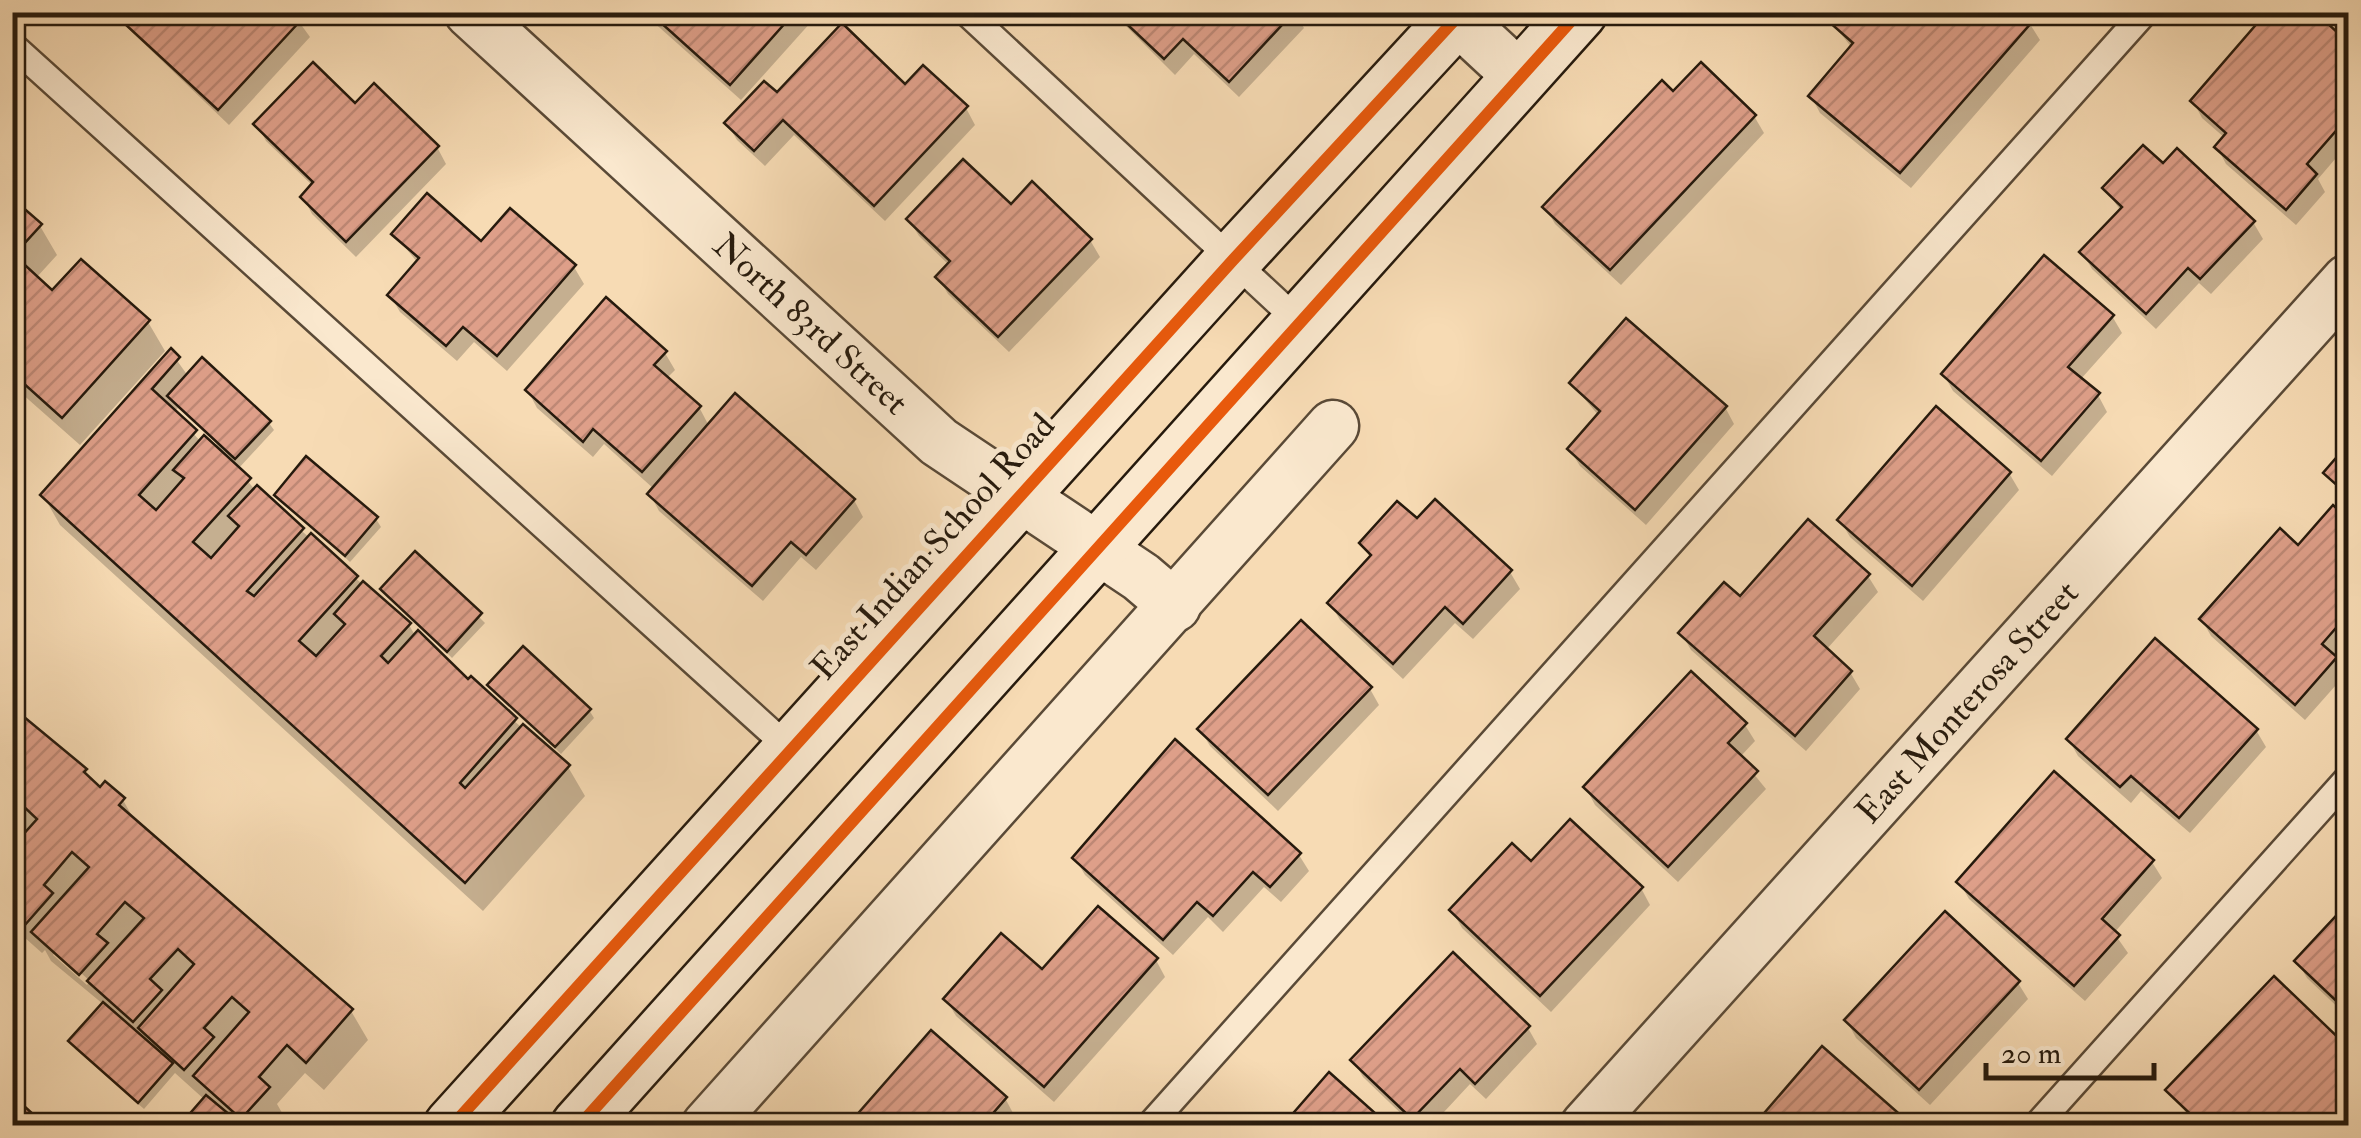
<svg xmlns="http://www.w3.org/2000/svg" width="2361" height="1138" font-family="'IM FELL Double Pica',serif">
<defs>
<pattern id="building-hatch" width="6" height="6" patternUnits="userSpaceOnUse" patternTransform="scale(2.5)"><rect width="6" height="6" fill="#de9f89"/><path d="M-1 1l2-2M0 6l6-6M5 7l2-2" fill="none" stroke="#be8875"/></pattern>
</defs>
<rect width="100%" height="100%" fill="#f7dbb4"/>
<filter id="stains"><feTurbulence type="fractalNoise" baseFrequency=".002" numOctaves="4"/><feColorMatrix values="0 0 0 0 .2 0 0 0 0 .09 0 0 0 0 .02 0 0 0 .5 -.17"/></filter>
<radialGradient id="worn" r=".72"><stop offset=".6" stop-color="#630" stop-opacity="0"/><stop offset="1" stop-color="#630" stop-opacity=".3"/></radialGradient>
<g fill="#0003" fill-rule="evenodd">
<polygon points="111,12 292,12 310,37 229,125"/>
<polygon points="642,12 807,12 812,21 741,100"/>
<polygon points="1112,12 1295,12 1304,28 1239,97 1194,54 1175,75"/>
<polygon points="2311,12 2348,45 2348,144 2318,179 2325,192 2296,225 2226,164 2217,147 2225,138 2202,118 2193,101"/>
<polygon points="1831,21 2030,24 2040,40 1911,188 1820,113 1811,96 1852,48"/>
<polygon points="905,87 966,108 975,125 885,221 794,135 765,166 737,140 727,123 777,96"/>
<polygon points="1673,95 1754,116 1764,133 1621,285 1555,224 1546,208"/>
<polygon points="355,107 437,147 446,164 356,257 312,214 303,197 313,186 266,141 257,124"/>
<polygon points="2163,166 2253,222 2263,239 2211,294 2199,283 2156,329 2092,269 2082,252 2121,211 2105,189"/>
<polygon points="12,201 40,226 57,255 36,278 53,294 148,322 165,351 80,445 12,385"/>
<polygon points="1011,207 1090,240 1100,257 1009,352 948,294 938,277 949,265 919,236 909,220"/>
<polygon points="394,234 574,267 584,284 507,371 474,342 457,361 400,312 390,295 418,263"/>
<polygon points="2112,316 2122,333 2080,380 2098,395 2107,412 2052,476 1953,391 1944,375"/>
<path d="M171,352L188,376L269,423L274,430L238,469L255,490L409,625L416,637L568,767L585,796L483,911L60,525L43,495ZM178,408L217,444L214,447L201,442L174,412Z"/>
<polygon points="665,353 675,370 666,379 699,407 709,426 854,500 863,517 816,570 801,557 763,601 659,511 650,494 654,489 604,444 593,457 537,408 528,391"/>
<polygon points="1572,384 1725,407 1734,424 1646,525 1580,466 1570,450 1599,416"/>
<polygon points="2348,447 2348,501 2326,473"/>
<polygon points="2009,473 2019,490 1923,601 1850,537 1840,520"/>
<polygon points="277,495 376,519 381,527 350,562"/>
<polygon points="2333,509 2348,523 2348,641 2334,658 2344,676 2305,720 2211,636 2202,620 2299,548"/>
<polygon points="1417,522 1510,572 1520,589 1473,639 1455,623 1403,679 1340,620 1330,603 1371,559 1362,543"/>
<polygon points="416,554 485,623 452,658 383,590"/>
<polygon points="1868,576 1878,592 1826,650 1850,672 1860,689 1806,751 1691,650 1681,633 1740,600"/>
<polygon points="490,685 589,710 594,718 561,754"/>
<polygon points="1370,689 1379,705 1278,811 1210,746 1200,729"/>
<path d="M12,709L85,771L93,784L123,800L136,823L351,1011L368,1040L324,1090L305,1073L277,1104L285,1118L277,1126H182L205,1100L175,1073L144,1109L75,1049L71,1041L103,1004L51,961L45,950L42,953L15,929L12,933ZM56,951L90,981L87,985L53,955Z"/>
<polygon points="1745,725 1755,741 1740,757 1766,789 1678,882 1595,805 1586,788"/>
<polygon points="2256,730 2266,747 2190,833 2141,791 2131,803 2078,756 2069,740"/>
<polygon points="1299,855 1309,871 1281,902 1264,887 1223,932 1208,917 1173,955 1085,875 1075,858"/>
<polygon points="2152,862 2162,878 2114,933 2128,953 2085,1001 1969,899 1959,882"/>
<polygon points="1531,865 1641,888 1650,905 1551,1012 1462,928 1452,911"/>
<polygon points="2348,906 2348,1017 2307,978 2297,961"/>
<polygon points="1156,960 1165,977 1054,1102 956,1016 946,999 1043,973"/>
<polygon points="2274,980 2348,1051 2348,1126 2197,1126 2168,1090"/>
<polygon points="2018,983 2028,999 1930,1105 1856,1038 1847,1021"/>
<polygon points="1528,1028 1537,1044 1486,1099 1470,1084 1431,1126 1414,1126 1363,1077 1353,1060"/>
<polygon points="1005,1098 1014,1115 1005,1126 850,1126"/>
</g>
<g fill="url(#building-hatch)" stroke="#261a0d" stroke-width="2.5">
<polygon points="112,12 296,12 302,19 218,110"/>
<polygon points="649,12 795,12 730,85"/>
<polygon points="1114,12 1294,12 1229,82 1183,39 1164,59"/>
<polygon points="1836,12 2021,12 2032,22 1900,173 1808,96 1853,43 1828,21"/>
<polygon points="2267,12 2315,12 2348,42 2348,117 2307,164 2317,174 2286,210 2214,147 2226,133 2190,101"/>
<polygon points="842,23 905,84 923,65 968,106 874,206 783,120 754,151 724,123 764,81 777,92"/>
<polygon points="313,62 355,103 374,83 439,146 346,242 300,197 313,182 253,124"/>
<polygon points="1701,62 1756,115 1610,270 1542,207 1662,80 1673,91"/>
<polygon points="2143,145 2163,163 2177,148 2255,221 2200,279 2188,268 2146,314 2079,252 2122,207 2102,188"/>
<polygon points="963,159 1011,204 1032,181 1092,239 998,337 935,277 950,261 906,219"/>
<polygon points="427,193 481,241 510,208 576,265 497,356 463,327 446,346 387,295 419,258 391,234"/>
<polygon points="12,198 42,224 14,255 52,290 81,259 150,320 62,418 12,373"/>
<polygon points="2044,255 2114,315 2068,367 2100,393 2041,461 1941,374"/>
<polygon points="606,297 667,351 654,365 701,406 642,472 593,429 583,442 525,390"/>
<polygon points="1626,318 1727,406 1635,510 1567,449 1600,411 1569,383"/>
<polygon points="171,348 180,357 152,389 197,430 139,495 156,510 184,478 173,470 204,435 251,478 193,542 211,558 239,526 228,516 257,485 304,528 247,591 254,596 311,533 358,576 299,641 316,656 345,624 334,614 363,581 411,623 381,656 388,663 418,630 468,679 471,676 517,718 460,783 465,788 523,724 570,765 465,883 40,495"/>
<polygon points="202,357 271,421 235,459 167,396"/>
<polygon points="735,393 855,499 806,555 791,542 752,586 647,494"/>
<polygon points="1936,406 2011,472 1912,586 1837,520"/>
<polygon points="2348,444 2348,495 2323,473"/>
<polygon points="306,456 378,517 345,556 274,495"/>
<polygon points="1435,499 1512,570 1463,624 1445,607 1393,664 1327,603 1371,555 1359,543 1397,501 1417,518"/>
<polygon points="2333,505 2348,519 2348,614 2322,644 2337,657 2295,705 2199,619 2280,528 2298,545"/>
<polygon points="1808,519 1870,574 1814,636 1852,671 1795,736 1678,633 1724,582 1740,596"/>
<polygon points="415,551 482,613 447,652 380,589"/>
<polygon points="1301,620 1372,687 1268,795 1197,729"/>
<polygon points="2155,638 2258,729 2179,818 2131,776 2120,787 2066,739"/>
<polygon points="523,646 591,709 555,747 487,685"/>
<polygon points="1691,671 1747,723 1728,743 1758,771 1668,867 1583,787"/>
<polygon points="12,707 87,769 84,772 100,787 105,781 125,798 119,805 353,1009 306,1063 287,1045 259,1077 270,1087 241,1119 193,1076 249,1012 232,997 204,1028 214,1037 184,1070 138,1028 194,964 178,949 150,979 162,990 133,1022 87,981 144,918 125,902 97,934 108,943 79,975 31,932 89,867 72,852 44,885 53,893 24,926 12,915 12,847 37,819 19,802 12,810"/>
<polygon points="1175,739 1301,853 1270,887 1253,872 1213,916 1197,902 1163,940 1072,858"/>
<polygon points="2054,771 2154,860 2102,919 2120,935 2074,986 1956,882"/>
<polygon points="1570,819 1643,887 1540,996 1449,910 1512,843 1531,861"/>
<polygon points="2348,903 2348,1012 2294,961"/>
<polygon points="1098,906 1158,958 1044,1087 943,999 1001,933 1042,969"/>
<polygon points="1945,911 2020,981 1919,1090 1844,1020"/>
<polygon points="1453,952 1530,1026 1475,1084 1460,1069 1412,1119 1350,1060"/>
<polygon points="2274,976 2348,1047 2348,1107 2330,1126 2203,1126 2165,1090"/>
<polygon points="103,1002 173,1063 138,1103 68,1041"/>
<polygon points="931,1030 1007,1097 982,1126 847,1126"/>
<polygon points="1822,1046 1913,1126 1753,1126"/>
<polygon points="1329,1072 1385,1122 1383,1126 1282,1126"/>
<polygon points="206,1095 242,1125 242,1126 179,1126"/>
<polygon points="24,1106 46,1126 12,1126 12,1118"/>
</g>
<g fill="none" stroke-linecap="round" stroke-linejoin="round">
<defs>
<g id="lane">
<polyline points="966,12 1298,321"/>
<polyline points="12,45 790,749"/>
<polyline points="1149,1126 2145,12"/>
<polyline points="2036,1126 2348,778"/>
</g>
<g id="street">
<path id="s1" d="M470,12L939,442L1141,577L1175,606"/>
<polyline points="1450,12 1520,77"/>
<polyline points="707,1126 1333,426"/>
<path id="s2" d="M1586,1126L2348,280"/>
</g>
<g id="secondary">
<polyline points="452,1126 1233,260 1462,12"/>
<polyline points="579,1126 1579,12"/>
</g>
</defs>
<use href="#lane" stroke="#5a4a37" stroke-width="30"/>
<use href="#street" stroke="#5a4a37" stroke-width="55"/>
<use href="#secondary" stroke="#261a0d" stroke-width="60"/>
<use href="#lane" stroke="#fae8ce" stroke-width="25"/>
<use href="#street" stroke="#fae8ce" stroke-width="50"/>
<use href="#secondary" stroke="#fae8ce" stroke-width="55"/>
<defs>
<g id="cycleway">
<polyline points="452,1126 1233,260 1462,12"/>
<polyline points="579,1126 1579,12"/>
</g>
</defs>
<use href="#cycleway" stroke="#fae8ce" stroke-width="19"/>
<use href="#cycleway" stroke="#e8590c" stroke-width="12"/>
</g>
<g text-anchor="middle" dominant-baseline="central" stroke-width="10" stroke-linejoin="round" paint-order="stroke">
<g font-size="35" fill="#261a0d" stroke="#fae8ce">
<text stroke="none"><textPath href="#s1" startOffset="462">North 83rd Street</textPath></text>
<text transform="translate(933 547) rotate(-48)">East Indian School Road</text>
<text stroke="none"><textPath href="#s2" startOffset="570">East Monterosa Street</textPath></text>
</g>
</g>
<rect width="2361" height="1138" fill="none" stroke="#f7dbb4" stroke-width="50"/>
<rect x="15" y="15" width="2331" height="1108" fill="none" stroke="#261a0d" stroke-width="5"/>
<rect x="25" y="25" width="2311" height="1088" fill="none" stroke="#261a0d" stroke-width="2.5"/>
<path d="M1986 1063v15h168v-15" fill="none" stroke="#261a0d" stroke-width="5"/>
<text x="2001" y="1063" font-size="30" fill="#261a0d" stroke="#fae8ce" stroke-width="8" paint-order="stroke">20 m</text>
<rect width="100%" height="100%" filter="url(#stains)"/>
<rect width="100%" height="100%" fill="url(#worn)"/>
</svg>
